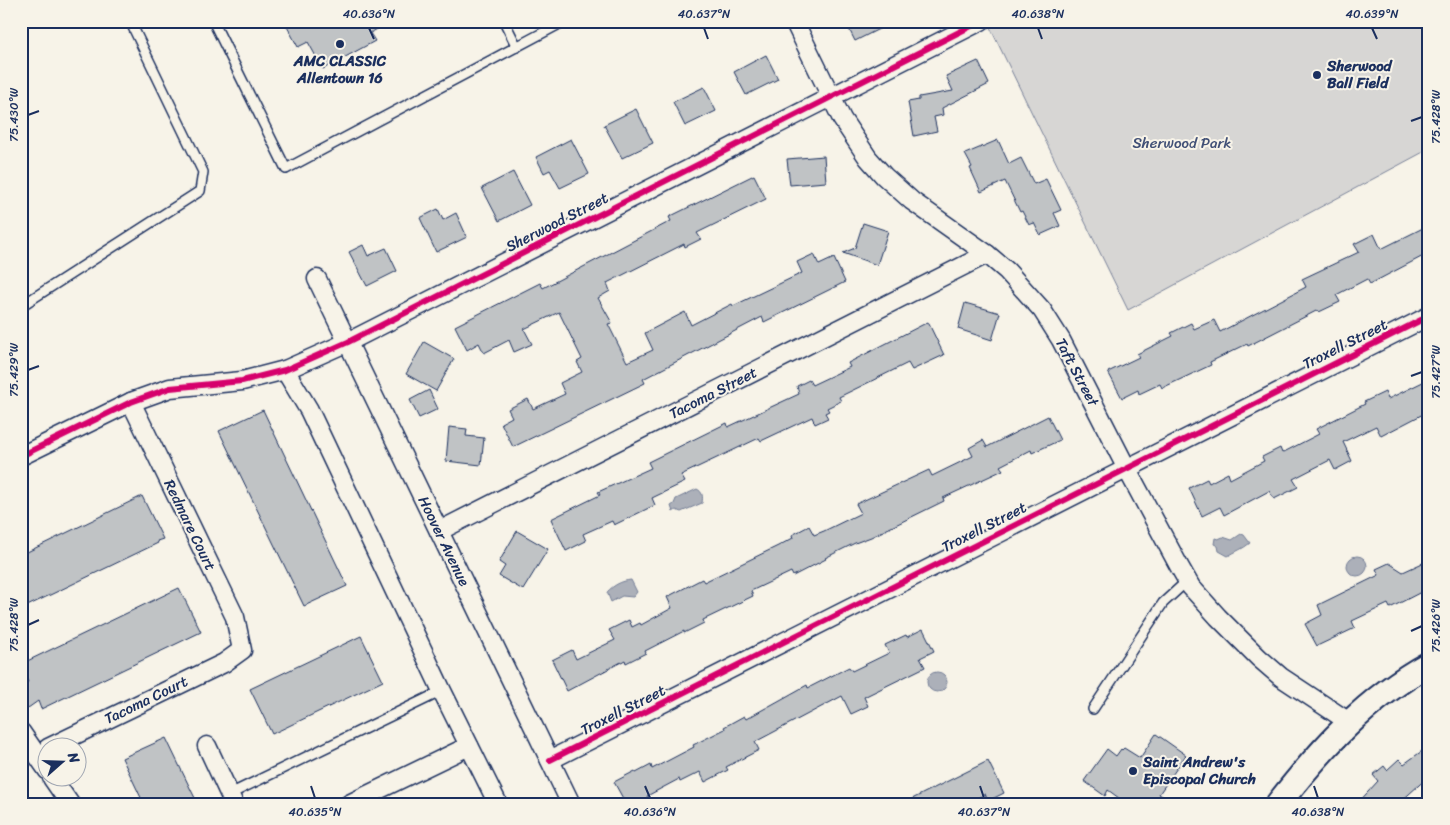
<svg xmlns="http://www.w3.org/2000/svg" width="1450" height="825" font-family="Sriracha,sans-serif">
<rect width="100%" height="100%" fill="#f7f3e8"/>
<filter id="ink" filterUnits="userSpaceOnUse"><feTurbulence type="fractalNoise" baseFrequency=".02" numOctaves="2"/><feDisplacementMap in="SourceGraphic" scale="10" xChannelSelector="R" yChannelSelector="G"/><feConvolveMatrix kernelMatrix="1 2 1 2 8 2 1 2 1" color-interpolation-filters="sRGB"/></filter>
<g filter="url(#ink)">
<polygon fill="#d7d6d4" stroke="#798299" points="987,21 1429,21 1429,149 1128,310"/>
<g fill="#acb0b9" stroke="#727c95">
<path d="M697,489C703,492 703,497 702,503L681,512L676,510L673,512L671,506L674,504L676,499Z"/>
<path d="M1241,534L1244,535L1250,543C1243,549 1236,551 1228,556L1219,551L1218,546L1214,544L1215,538L1218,539L1223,537L1232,540Z"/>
<circle cx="1357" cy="566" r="10"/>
<path d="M631,580L637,592L633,597L622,596L611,602L607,592C614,585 621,581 631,580Z"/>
<circle cx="937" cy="682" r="10"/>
</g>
<g fill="#c0c3c5" stroke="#1b2f5e">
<polygon points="284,21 392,21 370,33 375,41 323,69 308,42 298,47"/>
<polygon points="845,21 895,21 855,41"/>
<polygon points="766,55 778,79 746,95 734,72"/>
<polygon points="978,61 989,84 942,108 943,115 934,117 937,131 914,136 908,102 919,100 919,97 953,91 946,76"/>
<polygon points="704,87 716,111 685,126 673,102"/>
<polygon points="636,109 653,143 622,158 604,125"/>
<polygon points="571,139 589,174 560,188 550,170 544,173 536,157"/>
<polygon points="998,140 1009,164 1021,158 1034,184 1046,179 1061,210 1054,213 1060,226 1040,235 1034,223 1029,225 1022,211 1020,212 1005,181 981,192 970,168 972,167 965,154"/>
<polygon points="824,156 826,182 790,185 787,159"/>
<polygon points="513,172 530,205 499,221 482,188"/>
<polygon points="754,175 766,199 697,233 701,239 685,247 684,244 607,283 610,291 598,298 612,323 608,324 627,362 653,350 645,333 685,312 691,325 732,304 733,306 802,273 797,262 814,254 819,265 834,258 845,282 764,322 762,317 643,379 645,383 513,447 501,423 512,417 508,409 528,399 533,409 565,394 560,383 582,372 577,362 582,359 559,312 524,329 532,344 514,352 509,340 484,353 479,343 467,350 455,326 540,283 543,288 671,221 669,217"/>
<polygon points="438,209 443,220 456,213 467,237 436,252 420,218"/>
<polygon points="863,223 888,231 877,265 843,253 855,248"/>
<polygon points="1429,225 1429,253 1370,284 1367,279 1336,295 1340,302 1319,312 1318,310 1248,346 1247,344 1210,362 1211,365 1162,388 1160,384 1139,394 1138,390 1122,398 1108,372 1139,357 1137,354 1173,336 1171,333 1191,323 1194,329 1214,320 1220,332 1306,287 1302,279 1359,252 1354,244 1374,234 1381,249"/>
<polygon points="363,245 368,256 386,248 397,271 367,286 349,252"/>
<polygon points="965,303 1000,313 992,340 958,329"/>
<polygon points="928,322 944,355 912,370 908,363 839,397 841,401 827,408 829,411 825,413 828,418 815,424 812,417 761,441 759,438 681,475 685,482 652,498 655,505 614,525 612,521 583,534 586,541 566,551 551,519 600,495 598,492 651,468 648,462 727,423 728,427 799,394 797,386 809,380 812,385 814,384 850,367 848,363"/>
<polygon points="424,342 454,359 436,391 406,374"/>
<polygon points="1429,379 1429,411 1381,436 1376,426 1343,442 1352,461 1335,470 1330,460 1293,479 1298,487 1274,499 1269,491 1224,515 1220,507 1202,516 1189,488 1207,479 1209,483 1228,473 1230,479 1264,461 1262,457 1280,448 1282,453 1319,434 1316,429 1365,404 1364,402 1385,392 1388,399"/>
<polygon points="429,390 438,409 419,418 410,400"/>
<polygon points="263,410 347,586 304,606 219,431"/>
<polygon points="1048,416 1060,440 1032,453 1031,450 1000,466 1003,470 943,498 944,501 871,537 855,543 825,558 826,559 793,576 791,572 751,591 753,596 703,620 704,623 684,633 684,631 645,651 646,653 626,663 625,660 567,691 552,660 572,650 576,659 615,640 609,630 629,620 632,627 640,623 641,625 672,608 667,597 702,579 704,582 778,546 793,538 792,535 809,526 814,535 824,531 861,513 856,504 929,470 932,476 973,456 969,448 983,440 987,447"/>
<polygon points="449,427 467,429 466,436 484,438 481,465 446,461"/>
<polygon points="142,496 163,539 157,541 158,543 21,609 21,555"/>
<polygon points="517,531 548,549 523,590 499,576 505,566 499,562"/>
<polygon points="1429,560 1429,588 1390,608 1388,604 1352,621 1355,628 1317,646 1305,624 1322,615 1318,605 1379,575 1376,569 1389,563 1403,572"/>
<polygon points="179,588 201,632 41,709 38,701 21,713 21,687 28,682 21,668 21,664"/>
<polygon points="923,629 934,651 920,658 925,667 864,697 868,706 851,714 842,696 755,742 759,750 726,767 728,770 705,782 700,772 680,782 679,779 647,796 651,804 626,804 614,782 635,771 636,773 651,765 652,769 694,747 693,745 725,729 724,727 744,716 746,719 807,685 808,688 849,667 852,671 889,653 885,645 906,635 907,637"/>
<polygon points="361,636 383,681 272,734 250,689"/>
<polygon points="1156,734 1186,755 1159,794 1175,804 1127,804 1108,790 1105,796 1084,781 1107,749 1116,756 1121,749 1122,750 1124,748 1140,758"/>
<polygon points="166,738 191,790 198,804 144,804 122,758"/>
<polygon points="1429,746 1429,776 1398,804 1357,804 1378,781 1373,775 1384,766 1387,770 1399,759 1404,764"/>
<polygon points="988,761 1004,793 988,801 985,794 966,804 902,804"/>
</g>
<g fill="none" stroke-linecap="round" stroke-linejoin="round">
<defs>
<g id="lane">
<polyline points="213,21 286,169 565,21"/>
<polyline points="504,21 517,47"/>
<polyline points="21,306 200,191 203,172 130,21"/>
<polyline points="1093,709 1163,603 1187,581"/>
<polyline points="230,794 442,691"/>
</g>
<g id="street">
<polyline points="797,27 842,119 868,158 884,176 912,201 987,254 1007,271 1042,310 1061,340 1127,469 1179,566 1191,587 1218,617 1259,658 1281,677 1349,722"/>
<polyline points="317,279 571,804"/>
<polyline points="285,370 309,410 442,691 498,804"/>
<polyline points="21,456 131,402 170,388 242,381 285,370 348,342 981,21"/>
<polyline points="439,531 987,254"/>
<polyline points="21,732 48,771"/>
<polyline points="207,746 234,804"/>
<polyline points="48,748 224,663 242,650 235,617 131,402"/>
<polyline points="550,760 1429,316"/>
<polyline points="52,778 70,804"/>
<polyline points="349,804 469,746"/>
</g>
<path id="secondary" d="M1278,804C1321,749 1367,698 1429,664"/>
</defs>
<use href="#lane" stroke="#1b2f5e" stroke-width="12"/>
<use href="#street" stroke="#1b2f5e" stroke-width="21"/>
<use href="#secondary" stroke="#1b2f5e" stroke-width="28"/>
<use href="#lane" stroke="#f7f3e8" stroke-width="9"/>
<use href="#street" stroke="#f7f3e8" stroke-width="18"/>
<use href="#secondary" stroke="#f7f3e8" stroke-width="24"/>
<defs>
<g id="cycleway">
<polyline points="21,456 131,402 170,388 242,381 285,370 348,342 981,21"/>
<polyline points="550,760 1429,316"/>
</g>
</defs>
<use href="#cycleway" stroke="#f7f3e8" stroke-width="9"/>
<use href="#cycleway" stroke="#d6006c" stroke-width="6"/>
</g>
</g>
<path fill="none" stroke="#1b2f5e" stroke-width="2" d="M369,28L374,39M704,28L708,39M1038,28L1042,39M1372,28L1377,39M28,115L39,111M1411,121L1422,117M28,370L39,366M1411,376L1422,372M28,625L39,620M1411,631L1422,626M311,786L315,798M645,786L650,798M980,786L984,798M1314,786L1318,798"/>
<g fill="#1b2f5e" stroke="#f7f3e8" stroke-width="2">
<circle cx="340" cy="44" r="5"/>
<circle cx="1317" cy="75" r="5"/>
<circle cx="1133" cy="771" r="5"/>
</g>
<g text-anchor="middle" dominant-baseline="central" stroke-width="4" stroke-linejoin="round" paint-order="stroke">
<g font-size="15" font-weight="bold" fill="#1b2f5e" stroke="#f7f3e8" text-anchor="start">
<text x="340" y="61" text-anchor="middle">AMC CLASSIC<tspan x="340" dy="17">Allentown 16</tspan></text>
<text x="1327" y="66">Sherwood<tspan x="1327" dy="17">Ball Field</tspan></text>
<text x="1143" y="762">Saint Andrew's<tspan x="1143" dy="17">Episcopal Church</tspan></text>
</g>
<g font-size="15" fill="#415076" stroke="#f7f3e8">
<text x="1182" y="143">Sherwood Park</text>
</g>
<g font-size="15" fill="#1b2f5e" stroke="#f7f3e8">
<text transform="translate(557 222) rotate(-27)">Sherwood Street</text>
<text transform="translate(1345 344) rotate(-27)">Troxell Street</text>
<text transform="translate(1077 372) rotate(62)">Taft Street</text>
<text transform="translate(713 393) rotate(-27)">Tacoma Street</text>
<text transform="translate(190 525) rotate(64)">Redmare Court</text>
<text transform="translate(984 527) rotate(-27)">Troxell Street</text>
<text transform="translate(444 541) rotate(64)">Hoover Avenue</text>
<text transform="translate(146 700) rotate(-26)">Tacoma Court</text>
<text transform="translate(623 710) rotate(-27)">Troxell Street</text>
</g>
</g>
<rect width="1450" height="825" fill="none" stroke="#f7f3e8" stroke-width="55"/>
<g transform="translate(62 762) rotate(70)"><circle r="24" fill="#f7f3e8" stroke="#9fa5b1"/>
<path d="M0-4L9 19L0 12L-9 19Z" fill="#1b2f5e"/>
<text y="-8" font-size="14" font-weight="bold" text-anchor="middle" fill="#1b2f5e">N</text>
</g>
<rect x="28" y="28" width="1394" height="770" fill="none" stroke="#1b2f5e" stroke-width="2"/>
<g font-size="12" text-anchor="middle" fill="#1b2f5e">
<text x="369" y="18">40.636°N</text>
<text x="704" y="18">40.637°N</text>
<text x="1038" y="18">40.638°N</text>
<text x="1372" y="18">40.639°N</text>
<text transform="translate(14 115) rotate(-90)" y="4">75.430°W</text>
<text transform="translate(1436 117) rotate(-90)" y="4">75.428°W</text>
<text transform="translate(14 370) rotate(-90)" y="4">75.429°W</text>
<text transform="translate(1436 372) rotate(-90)" y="4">75.427°W</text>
<text transform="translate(14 625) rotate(-90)" y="4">75.428°W</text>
<text transform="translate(1436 626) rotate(-90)" y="4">75.426°W</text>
<text x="315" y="816">40.635°N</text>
<text x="650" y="816">40.636°N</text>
<text x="984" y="816">40.637°N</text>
<text x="1318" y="816">40.638°N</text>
</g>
</svg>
